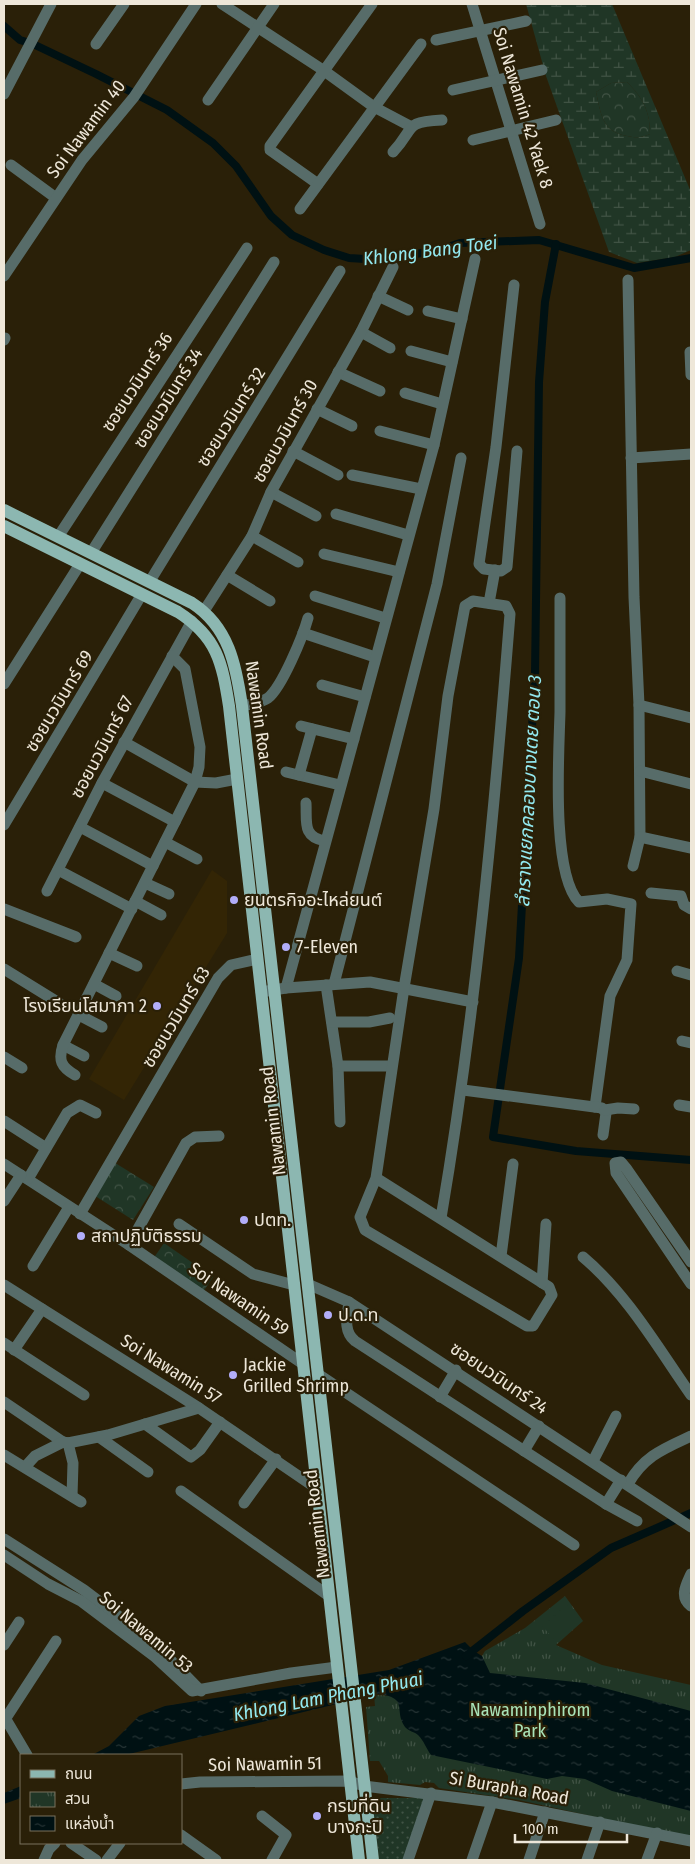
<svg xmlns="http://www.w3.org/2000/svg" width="695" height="1864" font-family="'Fira Sans Condensed','Noto Sans Thai',sans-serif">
  <defs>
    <pattern id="grass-dots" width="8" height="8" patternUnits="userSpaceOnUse" patternTransform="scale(1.25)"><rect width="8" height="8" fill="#203626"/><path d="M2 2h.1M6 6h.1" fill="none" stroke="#415345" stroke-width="1.8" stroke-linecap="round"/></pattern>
    <pattern id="forest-crowns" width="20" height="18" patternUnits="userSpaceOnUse" patternTransform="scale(1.25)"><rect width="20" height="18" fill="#203626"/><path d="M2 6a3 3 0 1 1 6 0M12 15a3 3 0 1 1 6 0" fill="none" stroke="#415345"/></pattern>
    <pattern id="wetland-marsh" width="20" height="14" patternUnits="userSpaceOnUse" patternTransform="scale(1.25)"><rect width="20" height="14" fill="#203626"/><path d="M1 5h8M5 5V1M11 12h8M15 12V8" fill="none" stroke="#415345"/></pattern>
    <pattern id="park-tufts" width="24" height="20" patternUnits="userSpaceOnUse" patternTransform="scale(1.25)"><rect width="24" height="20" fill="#203626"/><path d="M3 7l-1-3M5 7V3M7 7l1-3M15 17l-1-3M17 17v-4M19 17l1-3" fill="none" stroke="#415345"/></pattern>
    <pattern id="water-ripples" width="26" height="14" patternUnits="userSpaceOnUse" patternTransform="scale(1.25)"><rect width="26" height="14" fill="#001113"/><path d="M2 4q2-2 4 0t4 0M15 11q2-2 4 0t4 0" fill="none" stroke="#263435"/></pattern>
  </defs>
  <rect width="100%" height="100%" fill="#2a2008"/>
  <polygon fill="#332505" points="212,870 227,881 227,933 124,1100 89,1079"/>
  <polygon fill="url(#grass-dots)" points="372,1798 427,1798 405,1860 379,1860"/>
  <g fill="url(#forest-crowns)">
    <path d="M 627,82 C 643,98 650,111 650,134 C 641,138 637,138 627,136 C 602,132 601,114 596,92 L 611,83 Z"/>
    <polygon points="112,1161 154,1187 133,1220 92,1194"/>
    <polygon points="164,1243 213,1277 203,1292 153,1259"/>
  </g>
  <path fill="url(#wetland-marsh)" fill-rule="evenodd" d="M 526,4 L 612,4 L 691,192 L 691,250 L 675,257 L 637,263 L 609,252 L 546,76 ZM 627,82 C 643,98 650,111 650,134 C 641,138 637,138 627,136 C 602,132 601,114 596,92 L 611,83 Z"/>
  <polygon fill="url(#park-tufts)" points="565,1596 583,1621 556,1645 602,1665 691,1685 691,1838 519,1800 439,1788 434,1783 425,1782 420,1785 388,1782 388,1776 379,1761 370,1761 366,1707 375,1706 374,1695 393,1696 482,1656 485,1651 525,1628"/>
  <polygon fill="#203626" points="567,1605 578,1618 554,1639 542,1626"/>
  <g fill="url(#water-ripples)">
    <path d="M 465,1642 L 474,1651 L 482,1656 L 490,1673 L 585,1683 L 691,1711 L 691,1811 L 612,1791 L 585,1779 L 562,1776 L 547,1779 L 431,1755 C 426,1748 424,1741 418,1735 C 415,1732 408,1731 405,1727 C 393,1710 410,1698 378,1694 L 125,1755 L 92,1755 L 109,1746 L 139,1716 L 165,1706 L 389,1670 Z"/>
    <polygon points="21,1786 21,1798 4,1804 4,1793"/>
  </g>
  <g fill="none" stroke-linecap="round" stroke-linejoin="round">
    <g stroke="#001113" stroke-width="8">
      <polyline points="4,26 20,40 33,44 96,74 167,110 213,143 236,166 271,216 292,235 324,250 349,258 381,260 439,250 460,243 539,240 634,268 691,258"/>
      <polyline points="556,244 545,302 539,382 535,674 519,958 493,1137 576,1151 691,1160"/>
      <polyline points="466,1656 523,1611 611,1548 691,1513"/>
    </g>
    <g stroke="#576c69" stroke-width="11">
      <polyline points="222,4 323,70 374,107 410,126"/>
      <polyline points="472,4 540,224"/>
      <polyline points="436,40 526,21"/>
      <polyline points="96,44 124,4"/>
      <polyline points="453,90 542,70"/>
      <polyline points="4,94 51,4"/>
      <polyline points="208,100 274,4"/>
      <polyline points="473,140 556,120"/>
      <path d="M 393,152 C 416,127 403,122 442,120"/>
      <polyline points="11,165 56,198"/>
      <polyline points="318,184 270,150 270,146 372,4"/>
      <polyline points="300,209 421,44"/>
      <polyline points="4,276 82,160 134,97 196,4"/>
      <polyline points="628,280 634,597 639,705 640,837 633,866"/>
      <polyline points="514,285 496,447 479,564 484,569 501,571 507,567 517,451"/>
      <polyline points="378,296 408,310"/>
      <polyline points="428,311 462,319"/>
      <polyline points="361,332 390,348"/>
      <polyline points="4,340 5,338"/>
      <polyline points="411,351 452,362"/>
      <polyline points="690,352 691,375"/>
      <polyline points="338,372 380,391"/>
      <polyline points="405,393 442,404"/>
      <polyline points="317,409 352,426"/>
      <polyline points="380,431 434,445"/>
      <polyline points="293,451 338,475"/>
      <polyline points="631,458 691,454"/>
      <polyline points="352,475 421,489"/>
      <polyline points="271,492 316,516"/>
      <polyline points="336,514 408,535"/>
      <polyline points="252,536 298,562"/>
      <polyline points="58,537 247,248"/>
      <polyline points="91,553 274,262"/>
      <polyline points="324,554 399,572"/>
      <polyline points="227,575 270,601"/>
      <polyline points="150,581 340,271"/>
      <polyline points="315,596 385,618"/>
      <path d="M 560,598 C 560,636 560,674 560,712 C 559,752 551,874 579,902 L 607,899 L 631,904 L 627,960 L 610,996 L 595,1107"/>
      <polyline points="489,603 495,570"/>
      <polyline points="204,611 252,536 271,492 361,332 393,267"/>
      <polyline points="303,633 375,657"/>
      <polyline points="4,684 80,564"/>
      <polyline points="322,685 365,697"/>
      <polyline points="639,705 691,718"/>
      <path d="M 242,706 C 250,704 261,703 268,698 C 282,687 303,636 308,618"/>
      <polyline points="301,726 354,739"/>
      <polyline points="124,742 195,782 216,783 237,779"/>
      <polyline points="640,771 691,784"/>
      <polyline points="286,772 340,785"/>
      <polyline points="299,775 312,729"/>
      <polyline points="102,783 175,822"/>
      <path d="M 306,803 C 307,822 302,837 325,841"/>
      <polyline points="4,825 142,594"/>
      <polyline points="80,827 153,866"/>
      <polyline points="640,837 691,848"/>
      <polyline points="165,842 197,859"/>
      <polyline points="58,870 132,909"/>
      <polyline points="145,883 169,894"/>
      <polyline points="47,891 102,783 192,621"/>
      <polyline points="651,893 681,896 684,905 691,909"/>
      <polyline points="135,901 161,915"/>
      <polyline points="4,909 76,937"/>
      <polyline points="109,953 137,966"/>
      <polyline points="4,969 59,1003"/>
      <polyline points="677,971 691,975"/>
      <polyline points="94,984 116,996"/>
      <polyline points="334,984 437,584 461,458"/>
      <polyline points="326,985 338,1066 340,1122"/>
      <polyline points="286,988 434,445 475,259"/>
      <polyline points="261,992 286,988 370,982 473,1002"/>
      <polyline points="79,1015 102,1027"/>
      <polyline points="332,1022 369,1022 390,1018"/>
      <polyline points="682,1041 691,1043"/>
      <polyline points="63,1045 84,1056"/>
      <polyline points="4,1057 22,1068"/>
      <polyline points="338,1066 388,1066"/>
      <path d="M 75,1075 C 61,1067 58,1060 63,1045 L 195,782 L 199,767 L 200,747 L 185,669 L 172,656"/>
      <polyline points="463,1090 602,1108 606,1113 603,1135"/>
      <polyline points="679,1105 691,1107"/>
      <polyline points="605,1110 618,1108 634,1109"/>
      <polyline points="4,1121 46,1148"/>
      <polyline points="4,1164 129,1245 303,1364"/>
      <path d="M 376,1178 L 549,1287 L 552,1295 L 533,1326 L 527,1326 L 365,1230 L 360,1217 L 376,1178 L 404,988 L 434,809 L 448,696 L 465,606 L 473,601 L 506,606 L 510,614 C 494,816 475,1018 441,1218"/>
      <polyline points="28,1179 67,1113 80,1105 96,1113"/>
      <polyline points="4,1201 21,1175"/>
      <polyline points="80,1214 218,978 231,965 257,959"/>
      <polyline points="179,1224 253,1274 294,1285"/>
      <polyline points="129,1245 186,1143 195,1137 219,1136"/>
      <polyline points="501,1256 513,1164"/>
      <path d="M 583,1257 C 627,1294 658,1348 691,1395"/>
      <polyline points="691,1262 626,1168 621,1162 615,1163 616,1173 691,1284"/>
      <polyline points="33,1266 69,1207"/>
      <polyline points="542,1283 546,1224"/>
      <polyline points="4,1285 199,1408 316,1488"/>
      <polyline points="310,1285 349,1302 691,1527"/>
      <path d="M 349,1302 C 347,1317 343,1331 355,1341 L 606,1504 L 637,1521"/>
      <polyline points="4,1343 84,1395"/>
      <polyline points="14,1350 42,1309"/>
      <polyline points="318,1374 574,1545"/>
      <polyline points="440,1397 456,1370"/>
      <polyline points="4,1402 63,1442"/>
      <polyline points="145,1424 191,1457 200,1450 220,1422"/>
      <polyline points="99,1437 148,1472"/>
      <polyline points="68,1443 73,1463 72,1496"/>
      <polyline points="524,1451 539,1426"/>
      <polyline points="4,1455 81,1502"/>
      <polyline points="593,1461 616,1416"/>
      <polyline points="25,1467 35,1456 63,1442 68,1443 108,1435 199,1408"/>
      <path d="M 628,1484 C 644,1456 663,1449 691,1436"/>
      <polyline points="181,1491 329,1596"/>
      <polyline points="244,1503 276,1459"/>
      <polyline points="606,1504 621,1480"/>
      <polyline points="4,1539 84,1590 155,1644 201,1691"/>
      <polyline points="4,1555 48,1584 81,1601 154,1656 192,1691 291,1673 337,1667"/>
      <path d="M 691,1574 C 686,1585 679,1597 691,1606"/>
      <polyline points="4,1645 19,1622"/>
      <polyline points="4,1716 27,1755"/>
      <polyline points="4,1721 56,1641"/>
      <polyline points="181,1784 200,1782 349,1781 364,1786 492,1802 691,1841"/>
      <polyline points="262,1816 286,1835 272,1860"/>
      <polyline points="181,1835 216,1860"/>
      <polyline points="71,1843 96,1860"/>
      <polyline points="44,1860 49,1849 55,1843"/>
      <polyline points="107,1860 120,1843"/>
      <polyline points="408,1860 431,1793"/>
      <polyline points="472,1860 492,1802"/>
      <polyline points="529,1860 545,1812"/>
      <polyline points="587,1860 600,1822"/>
      <polyline points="647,1860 657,1833"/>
    </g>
    <g stroke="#8cb7b1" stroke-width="12">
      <path d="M 4,510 L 192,603 C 229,627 236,665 242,706 C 287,1091 329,1476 373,1860"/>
      <path d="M 4,526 L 178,612 C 217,637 222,662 229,706 L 359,1860"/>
    </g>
  </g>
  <g fill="#b2adf9" stroke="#2a2008" stroke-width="2">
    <circle cx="234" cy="900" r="5"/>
    <circle cx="286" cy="947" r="5"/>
    <circle cx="157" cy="1006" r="5"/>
    <circle cx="244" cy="1220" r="5"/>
    <circle cx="81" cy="1236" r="5"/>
    <circle cx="328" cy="1315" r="5"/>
    <circle cx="233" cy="1375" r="5"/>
    <circle cx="317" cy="1816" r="5"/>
  </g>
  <g text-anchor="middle" stroke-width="4.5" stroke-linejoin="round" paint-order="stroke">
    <g font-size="18" fill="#eee7d9" stroke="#2a2008">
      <text transform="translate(523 108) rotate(73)" y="6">Soi Nawamin 42 Yaek 8</text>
      <text transform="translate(86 129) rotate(-53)" y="6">Soi Nawamin 40</text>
      <text transform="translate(137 382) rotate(-57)" y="6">ซอยนวมินทร์ 36</text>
      <text transform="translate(168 398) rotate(-58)" y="6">ซอยนวมินทร์ 34</text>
      <text transform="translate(231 417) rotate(-58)" y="6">ซอยนวมินทร์ 32</text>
      <text transform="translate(285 431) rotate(-61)" y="6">ซอยนวมินทร์ 30</text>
      <text transform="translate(59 701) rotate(-59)" y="6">ซอยนวมินทร์ 69</text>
      <text transform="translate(259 715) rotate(82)" y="6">Nawamin Road</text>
      <text transform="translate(102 747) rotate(-62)" y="6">ซอยนวมินทร์ 67</text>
      <text transform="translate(176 1017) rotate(-59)" y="6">ซอยนวมินทร์ 63</text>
      <text transform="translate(273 1121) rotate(-97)" y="6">Nawamin Road</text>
      <text transform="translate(239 1299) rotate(34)" y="6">Soi Nawamin 59</text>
      <text transform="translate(171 1369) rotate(32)" y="6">Soi Nawamin 57</text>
      <text transform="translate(499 1378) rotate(34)" y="6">ซอยนวมินทร์ 24</text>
      <text transform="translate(317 1524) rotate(-97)" y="6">Nawamin Road</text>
      <text transform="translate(146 1632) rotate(40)" y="6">Soi Nawamin 53</text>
      <text transform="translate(265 1764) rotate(-1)" y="6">Soi Nawamin 51</text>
      <text transform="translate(509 1788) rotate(10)" y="6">Si Burapha Road</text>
    </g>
    <g font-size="18" fill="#eee7d9" stroke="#2a2008" text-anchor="start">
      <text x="244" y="906">ยนตรกิจอะไหล่ยนต์</text>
      <text x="296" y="953">7-Eleven</text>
      <text x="147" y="1012" text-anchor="end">โรงเรียนโสมาภา 2</text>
      <text x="254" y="1226">ปตท.</text>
      <text x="91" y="1242">สถาปฏิบัติธรรม</text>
      <text x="338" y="1321">ป.ด.ท</text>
      <text x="243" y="1371">Jackie<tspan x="243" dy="21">Grilled Shrimp</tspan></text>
      <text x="327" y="1812">กรมที่ดิน<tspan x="327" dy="21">บางกะปิ</tspan></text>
    </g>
    <g font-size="18" fill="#a9e3b8" stroke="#2a2008">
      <text x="530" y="1716">Nawaminphirom<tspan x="530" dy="21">Park</tspan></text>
    </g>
    <g font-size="19" font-style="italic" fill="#93e9f0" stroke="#2a2008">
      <text transform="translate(430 250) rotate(-7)" y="7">Khlong Bang Toei</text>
      <text transform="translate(528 791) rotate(-87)" y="7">ลำรางแยกคลองบางเตย ตอน 3</text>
      <text transform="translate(328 1696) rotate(-11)" y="7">Khlong Lam Phang Phuai</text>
    </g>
  </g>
  <rect width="695" height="1864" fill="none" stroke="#eee7d9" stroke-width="10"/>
  <rect x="20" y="1754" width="162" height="90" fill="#2a2008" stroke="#78705c"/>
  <rect x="30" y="1770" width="25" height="8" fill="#8cb7b1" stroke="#78705c"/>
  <text x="65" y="1779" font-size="15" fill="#eee7d9">ถนน</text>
  <rect x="30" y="1792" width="25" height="15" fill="url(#park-tufts)" stroke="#78705c"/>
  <text x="65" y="1804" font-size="15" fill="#eee7d9">สวน</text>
  <rect x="30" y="1816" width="25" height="15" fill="url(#water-ripples)" stroke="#78705c"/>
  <text x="65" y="1829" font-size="15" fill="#eee7d9">แหล่งน้ำ</text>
  <path d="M515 1834v8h112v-8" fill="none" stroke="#eee7d9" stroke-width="2.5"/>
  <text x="522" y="1834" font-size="15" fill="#eee7d9" stroke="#2a2008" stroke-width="4" paint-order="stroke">100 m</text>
</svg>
